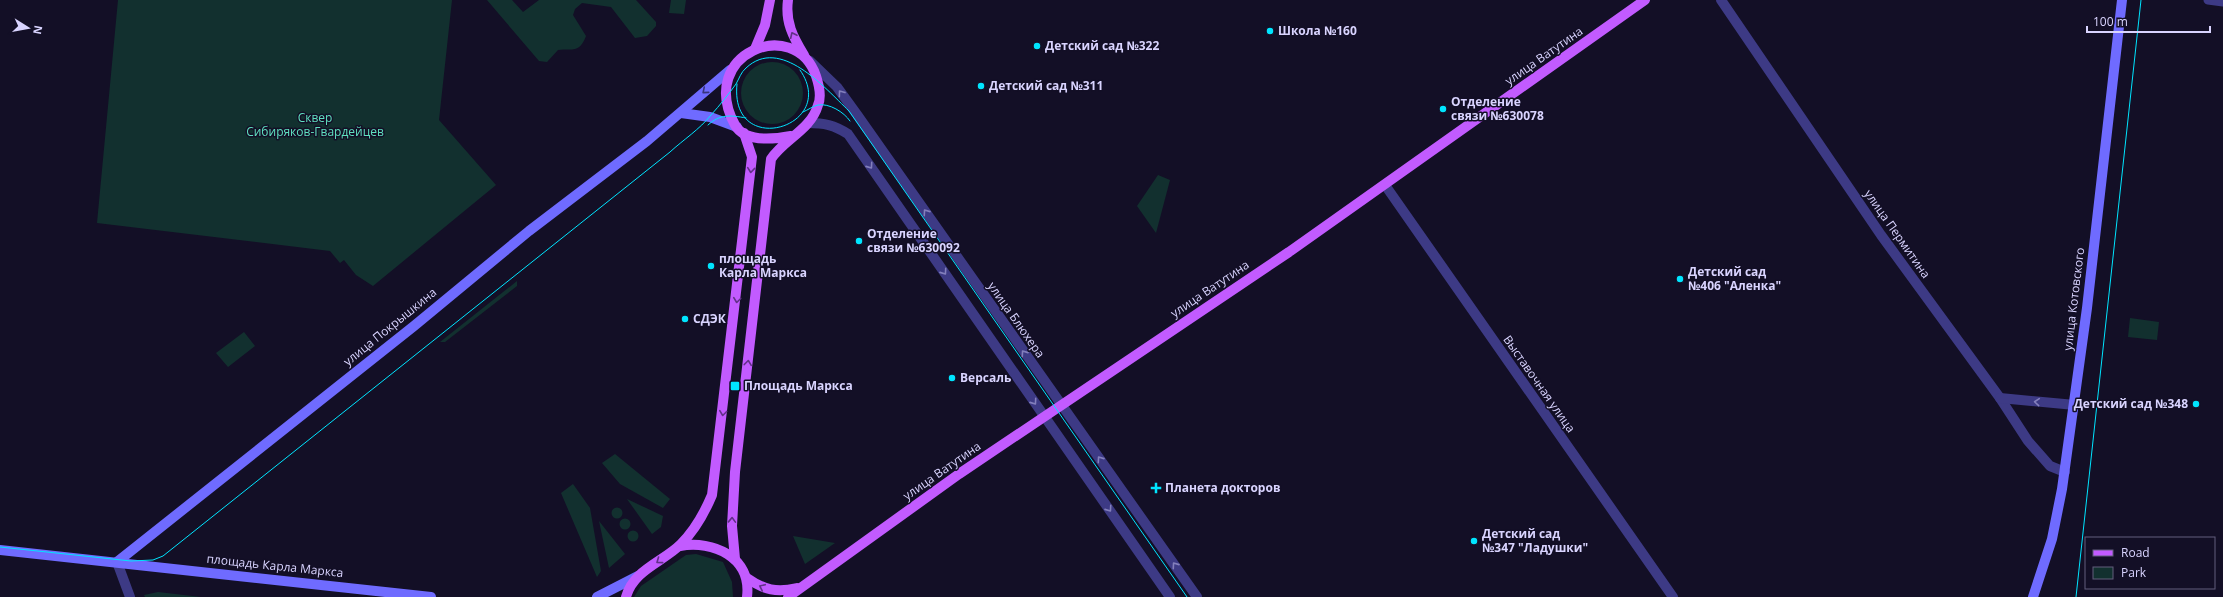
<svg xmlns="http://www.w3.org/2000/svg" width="2223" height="597" font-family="'Open Sans',sans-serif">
  <rect width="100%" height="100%" fill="#130f26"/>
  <g fill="#12302f">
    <polygon points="118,0 452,0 439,120 496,185 373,286 356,275 344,260 340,263 330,251 97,223"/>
    <path d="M 487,0 L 512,0 L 523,12 L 539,0 L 636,0 L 656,22 L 656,26 L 647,36 L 635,38 L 611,7 L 582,3 L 575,9 L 573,15 L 586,36 C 579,54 573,48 558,50 L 547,62 L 539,61 Z"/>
    <polygon points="671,0 686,0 684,14 669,13"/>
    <circle cx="772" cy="93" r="31"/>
    <polygon points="1158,175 1170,180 1156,233 1137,206"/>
    <polygon points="517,281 517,286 445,342 440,342"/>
    <polygon points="2130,318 2159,322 2157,340 2128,337"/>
    <polygon points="244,332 255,346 228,367 216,353"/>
    <polygon points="615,454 670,499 663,508 620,484 602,463"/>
    <polygon points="573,484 590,508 601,571 597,577 561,493"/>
    <polygon points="627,499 663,516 661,527 652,534"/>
    <circle cx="617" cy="513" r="5.5"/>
    <circle cx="625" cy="524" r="5.5"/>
    <polygon points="599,521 625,554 609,568"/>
    <circle cx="633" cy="536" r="5.5"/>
    <polygon points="793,536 835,543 805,564"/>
    <polygon points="696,554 723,562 732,582 733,597 634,597 641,586 686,555"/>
    <polygon points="158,592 201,597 145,597 144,595"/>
  </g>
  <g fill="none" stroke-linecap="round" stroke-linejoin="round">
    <polyline stroke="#3d3a85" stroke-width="9" points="2208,0 2223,2"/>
    <g stroke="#3d3a85" stroke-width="10">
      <polyline points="1721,0 1881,235 2000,398 2028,441 2050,466 2065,472"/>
      <polyline points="810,61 837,87 858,116 1197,597"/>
      <path d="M 808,123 C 824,123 834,125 848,134 L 1170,597"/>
      <polyline points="1385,185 1673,597"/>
      <polyline points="2000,398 2075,405"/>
      <polyline points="117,562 130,597"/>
    </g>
    <g stroke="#6f6bff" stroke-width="10">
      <polyline points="681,113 710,117 737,127"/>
      <polyline points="0,550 431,597"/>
      <polyline points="117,562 414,326 529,231 647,141 730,70"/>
      <polyline points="597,597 638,576"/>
      <polyline points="2033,597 2052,539 2062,489 2087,308 2122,0"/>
    </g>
    <g stroke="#c25bff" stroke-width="10">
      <path d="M 788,0 C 785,22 793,37 804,55"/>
      <polyline points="755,49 765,25 770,0"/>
      <path d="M 680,546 C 713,540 752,557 747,597"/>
      <path d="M 735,559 L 732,526 L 735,472 L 771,159 C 784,139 811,130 818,105 C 822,96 819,85 816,76 C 795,15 696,53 735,125 C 745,143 775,139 791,136"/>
      <path d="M 747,578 C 764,590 777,593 797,588"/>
      <path d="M 626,597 C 633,570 663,562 681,544 C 695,530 704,514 712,495 L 752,157 L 744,133"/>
      <polyline points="788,597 959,474 1289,252 1645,0"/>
    </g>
    <g stroke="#00e5ff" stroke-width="1">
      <path d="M 737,84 C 729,160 840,127 800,70"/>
      <path d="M 803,112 C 808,110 813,106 818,105 C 829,103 844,112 850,121"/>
      <path d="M 708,125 C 720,114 730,115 746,118"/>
      <path d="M 0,547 L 131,561 L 153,560 L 163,556 L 670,152 C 683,140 700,129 711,115 C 720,105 728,95 736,84 C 739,79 741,72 746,68 C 780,36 824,87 849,111 L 1187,597"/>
      <polyline points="2076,597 2141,0"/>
    </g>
  </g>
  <defs><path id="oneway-chevron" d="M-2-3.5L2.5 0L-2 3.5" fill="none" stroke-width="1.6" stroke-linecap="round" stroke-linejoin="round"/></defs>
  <g stroke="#623188">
    <use href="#oneway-chevron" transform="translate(793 35) rotate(-115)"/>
    <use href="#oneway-chevron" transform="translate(751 170) rotate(96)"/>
    <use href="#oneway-chevron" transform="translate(737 300) rotate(97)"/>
    <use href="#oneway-chevron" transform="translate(748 363) rotate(-83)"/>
    <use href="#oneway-chevron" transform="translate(723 413) rotate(97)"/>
    <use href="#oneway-chevron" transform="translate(732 520) rotate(-88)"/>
    <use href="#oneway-chevron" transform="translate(659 561) rotate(144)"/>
    <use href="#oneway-chevron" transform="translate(762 587) rotate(-155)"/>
  </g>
  <use stroke="#38347d" href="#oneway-chevron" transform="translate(705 91) rotate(140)"/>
  <g stroke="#837fbc">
    <use href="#oneway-chevron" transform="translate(841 93) rotate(-126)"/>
    <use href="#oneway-chevron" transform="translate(870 166) rotate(55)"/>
    <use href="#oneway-chevron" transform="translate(926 212) rotate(-125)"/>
    <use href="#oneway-chevron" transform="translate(944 272) rotate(55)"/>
    <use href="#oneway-chevron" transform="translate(1024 353) rotate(-125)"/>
    <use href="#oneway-chevron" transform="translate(1034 402) rotate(55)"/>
    <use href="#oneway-chevron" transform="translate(2037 402) rotate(-175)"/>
    <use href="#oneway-chevron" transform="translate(1100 459) rotate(-125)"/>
    <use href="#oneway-chevron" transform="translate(1109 509) rotate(55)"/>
    <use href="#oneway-chevron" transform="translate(1175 565) rotate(-125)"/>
  </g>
  <g fill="#00e5ff" stroke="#130f26" stroke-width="1.5">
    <circle cx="1270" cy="31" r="4"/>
    <circle cx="1037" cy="46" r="4"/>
    <circle cx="981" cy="86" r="4"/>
    <circle cx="1443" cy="109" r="4"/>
    <circle cx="859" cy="241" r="4"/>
    <circle cx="711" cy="266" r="4"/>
    <circle cx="1680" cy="279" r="4"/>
    <circle cx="685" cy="319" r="4"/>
    <circle cx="952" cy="378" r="4"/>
    <rect x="730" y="381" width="10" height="10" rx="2"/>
    <circle cx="2196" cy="404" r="4"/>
    <path d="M1154 482h4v4h4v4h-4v4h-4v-4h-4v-4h4z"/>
    <circle cx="1474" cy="541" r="4"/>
  </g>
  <g text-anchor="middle" stroke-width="3" stroke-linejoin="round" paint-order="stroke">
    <g font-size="12" font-weight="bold" fill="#d9d4ff" stroke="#130f26" text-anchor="start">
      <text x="1278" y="35">Школа №160</text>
      <text x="1045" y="50">Детский сад №322</text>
      <text x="989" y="90">Детский сад №311</text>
      <text x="1451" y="106">Отделение<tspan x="1451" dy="14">связи №630078</tspan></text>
      <text x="867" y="238">Отделение<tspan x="867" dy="14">связи №630092</tspan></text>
      <text x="719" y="263">площадь<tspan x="719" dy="14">Карла Маркса</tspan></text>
      <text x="1688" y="276">Детский сад<tspan x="1688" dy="14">№406 "Аленка"</tspan></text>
      <text x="693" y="323">СДЭК</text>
      <text x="960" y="382">Версаль</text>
      <text x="744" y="390">Площадь Маркса</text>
      <text x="2188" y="408" text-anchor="end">Детский сад №348</text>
      <text x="1165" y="492">Планета докторов</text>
      <text x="1482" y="538">Детский сад<tspan x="1482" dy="14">№347 "Ладушки"</tspan></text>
    </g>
    <g font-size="12" fill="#d9d4ff" stroke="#130f26">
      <text transform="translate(1544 56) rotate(-35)" y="4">улица Ватутина</text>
      <text transform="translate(1897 234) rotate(55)" y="4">улица Пермитина</text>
      <text transform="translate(1210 289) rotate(-34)" y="4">улица Ватутина</text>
      <text transform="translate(2074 299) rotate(-83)" y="4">улица Котовского</text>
      <text transform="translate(1016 320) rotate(55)" y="4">улица Блюхера</text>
      <text transform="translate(390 327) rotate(-39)" y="4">улица Покрышкина</text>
      <text transform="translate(1539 384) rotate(55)" y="4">Выставочная улица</text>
      <text transform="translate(942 471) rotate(-35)" y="4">улица Ватутина</text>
      <text transform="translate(275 566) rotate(6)" y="4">площадь Карла Маркса</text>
    </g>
    <g font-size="12" fill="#5fe0c0" stroke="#130f26">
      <text x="315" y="122">Сквер<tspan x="315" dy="14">Сибиряков-Гвардейцев</tspan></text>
    </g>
  </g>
  <rect x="2085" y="537" width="130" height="52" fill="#130f26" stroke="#625e7d"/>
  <rect x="2093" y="550" width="20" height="6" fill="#c25bff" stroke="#625e7d"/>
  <text x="2121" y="557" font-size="12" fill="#d9d4ff">Road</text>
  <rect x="2093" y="567" width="20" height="12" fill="#12302f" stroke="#625e7d"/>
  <text x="2121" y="577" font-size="12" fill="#d9d4ff">Park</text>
  <g transform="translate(28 28) rotate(101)" stroke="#130f26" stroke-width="3" paint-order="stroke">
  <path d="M0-3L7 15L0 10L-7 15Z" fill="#d9d4ff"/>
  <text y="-6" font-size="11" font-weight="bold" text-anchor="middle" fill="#d9d4ff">N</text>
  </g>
  <path d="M2087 26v6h123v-6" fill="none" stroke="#d9d4ff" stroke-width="2"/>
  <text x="2093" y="26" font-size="12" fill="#d9d4ff" stroke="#130f26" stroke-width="3" paint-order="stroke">100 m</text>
</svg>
